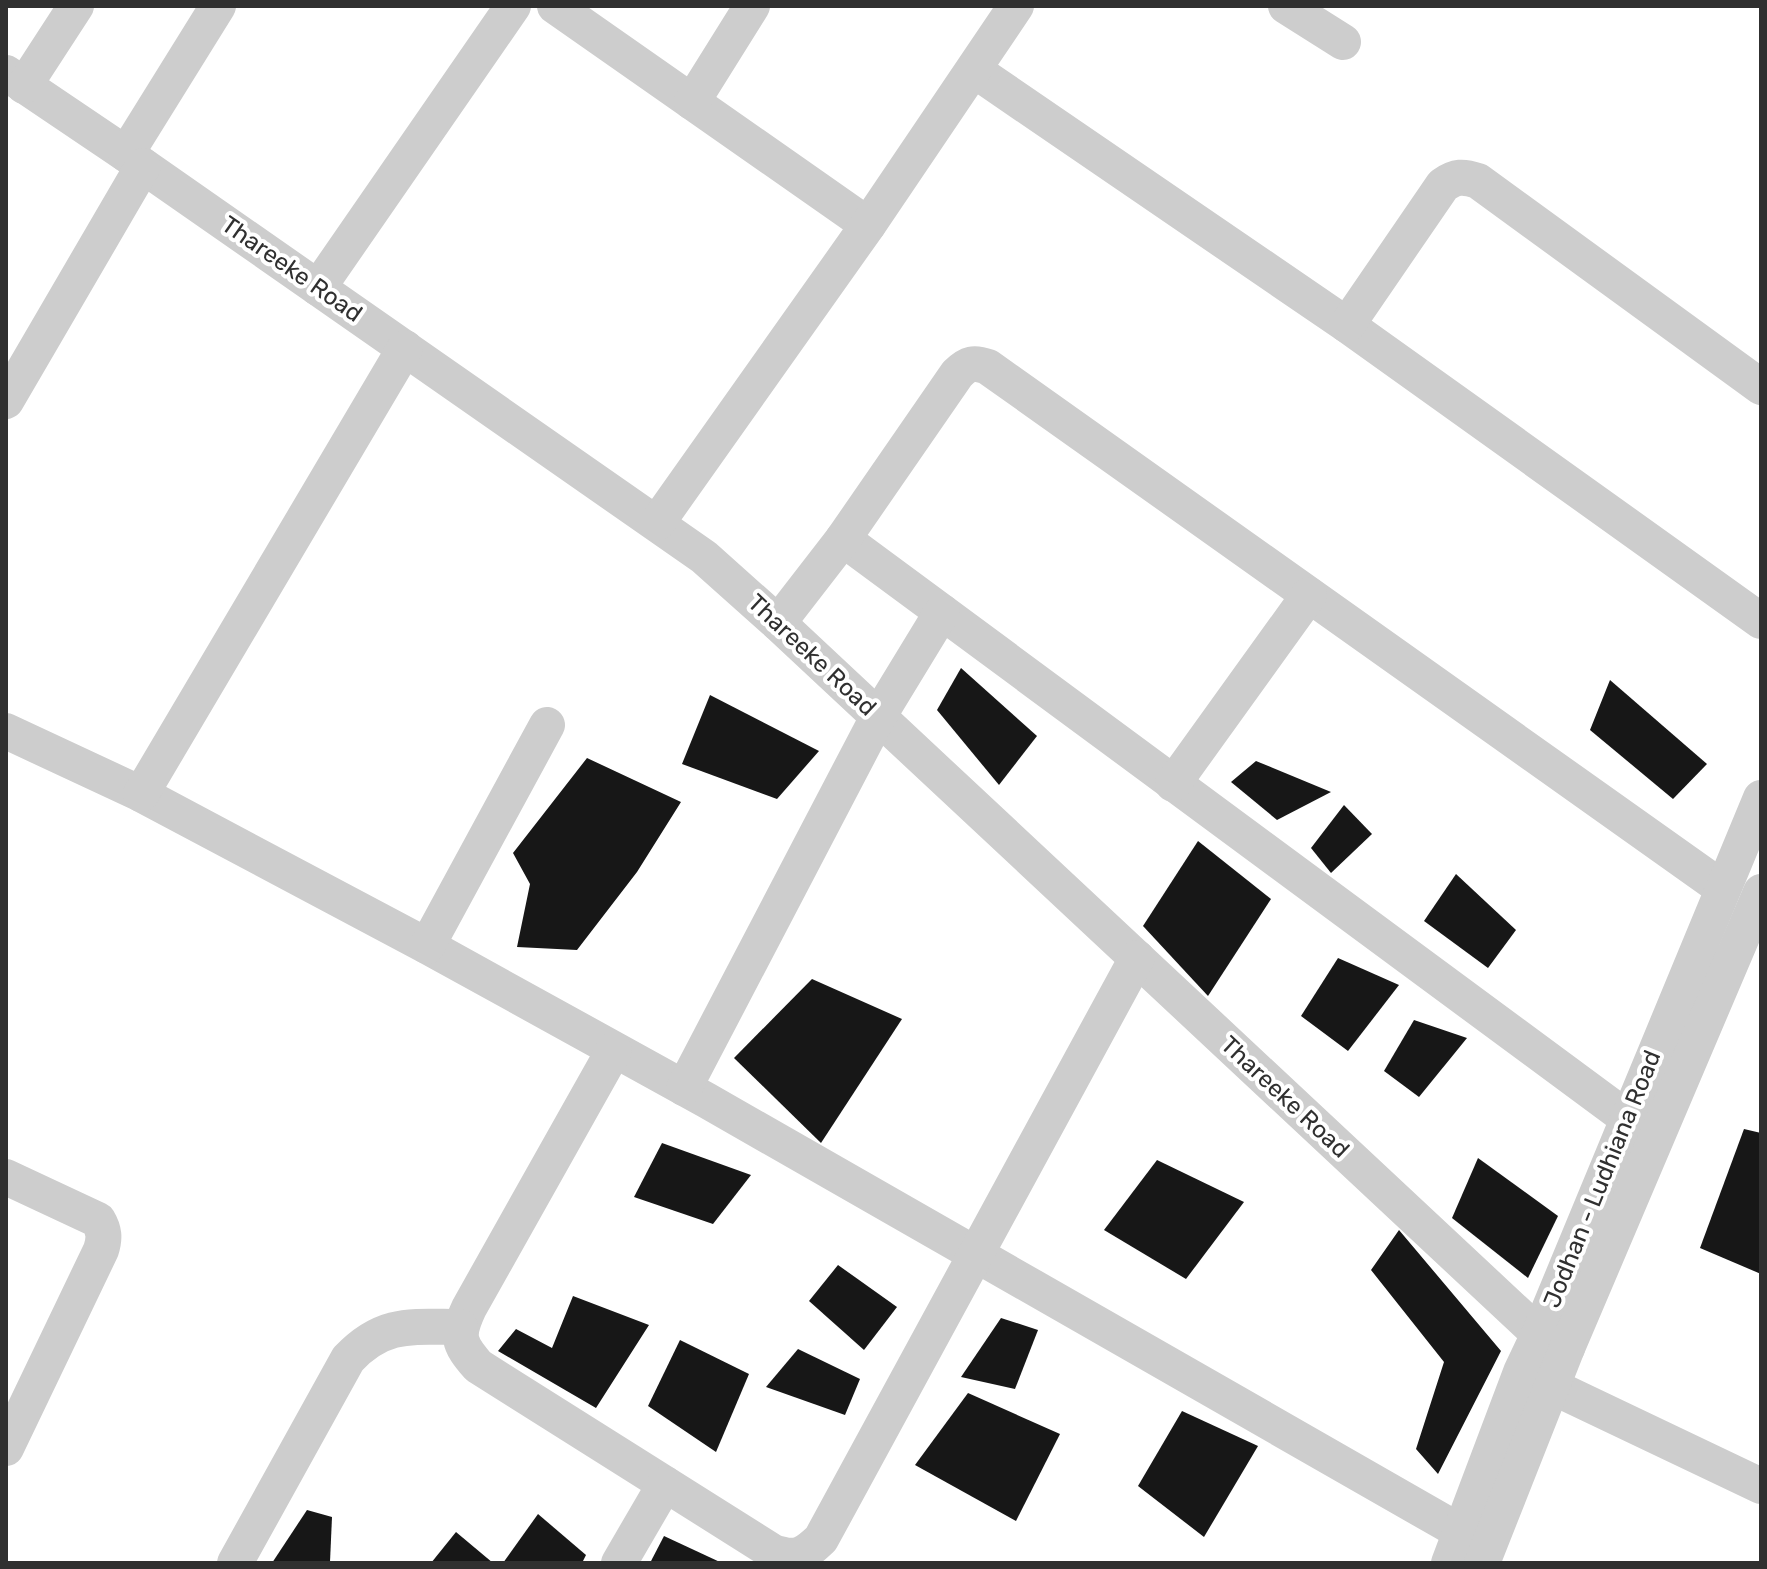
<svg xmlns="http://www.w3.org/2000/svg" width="1767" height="1569" font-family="Rubik,sans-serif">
  <rect width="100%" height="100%" fill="#fff"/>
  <g fill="#171717">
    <polygon points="961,668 1037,736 999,785 937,710"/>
    <polygon points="1610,680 1707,764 1673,799 1590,730"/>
    <polygon points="710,695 819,751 777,799 682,764"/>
    <polygon points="587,758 681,802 637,872 577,950 517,947 530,884 513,853"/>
    <polygon points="1256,761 1331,792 1277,820 1231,782"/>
    <polygon points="1344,805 1372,834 1331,873 1311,848"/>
    <polygon points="1198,841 1271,899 1208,996 1143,926"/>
    <polygon points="1456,874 1516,930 1488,968 1424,921"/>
    <polygon points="1338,958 1399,985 1348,1051 1301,1016"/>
    <polygon points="812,979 902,1019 821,1143 734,1058"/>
    <polygon points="1414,1020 1467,1038 1419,1097 1384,1071"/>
    <polygon points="1744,1129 1761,1133 1761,1274 1700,1248"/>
    <polygon points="662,1143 751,1175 713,1224 634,1197"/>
    <polygon points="1478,1158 1558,1216 1528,1278 1452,1218"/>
    <polygon points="1157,1160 1244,1202 1186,1279 1104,1230"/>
    <polygon points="1399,1230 1501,1351 1438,1474 1416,1449 1444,1362 1371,1270"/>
    <polygon points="838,1265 897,1307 864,1350 809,1301"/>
    <polygon points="573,1296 649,1325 596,1408 498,1351 516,1329 552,1348"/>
    <polygon points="1001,1318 1038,1330 1015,1389 961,1377"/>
    <polygon points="680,1340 749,1374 716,1452 648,1406"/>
    <polygon points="798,1349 860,1379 845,1415 766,1387"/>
    <polygon points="968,1393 1060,1434 1016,1521 915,1465"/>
    <polygon points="1182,1411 1258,1446 1204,1537 1138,1486"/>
    <polygon points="307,1510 332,1517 330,1562 272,1563"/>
    <polygon points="538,1514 586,1555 582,1563 503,1563"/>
    <polygon points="456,1532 493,1563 431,1563"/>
    <polygon points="664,1536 722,1563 650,1563"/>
  </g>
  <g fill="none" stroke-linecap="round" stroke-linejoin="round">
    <g stroke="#cdcdcd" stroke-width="36">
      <polyline points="555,6 868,225"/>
      <polyline points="1286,6 1343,42"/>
      <polyline points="974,70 1347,325 1761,621"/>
      <polyline points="6,73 126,154 704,557 778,623 1539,1334 1567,1348"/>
      <polyline points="24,86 76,6"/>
      <polyline points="692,102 752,6"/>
      <polyline points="126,154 218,6"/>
      <polyline points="318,288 513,6"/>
      <path d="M 1347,325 L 1443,185 C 1456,176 1463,176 1478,181 L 1761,387"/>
      <polyline points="6,401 143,166"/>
      <polyline points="657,523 868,225 1016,6"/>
      <polyline points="843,539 1627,1118"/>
      <path d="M 778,623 L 843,539 L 957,374 C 968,363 974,362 988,367 L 1722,888"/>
      <polyline points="6,731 141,794 427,946 706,1100 1461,1532"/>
      <polyline points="1173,784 1309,595"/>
      <polyline points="141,794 405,348"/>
      <polyline points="427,946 547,725"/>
      <path d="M 614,1050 L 469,1308 C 456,1336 458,1343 478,1366 L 773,1552 C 797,1560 804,1555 821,1539 L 1137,958"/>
      <polyline points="684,1088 878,717 942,612"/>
      <path d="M 6,1177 L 98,1220 C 104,1230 105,1238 101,1250 L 6,1448"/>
      <polyline points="1551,1386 1761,1486"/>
      <path d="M 235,1563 L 348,1359 C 384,1321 413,1327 460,1327"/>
      <polyline points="619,1563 665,1484"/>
      <polyline points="1449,1563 1521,1372 1539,1334 1761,798"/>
      <polyline points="1482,1563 1567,1348 1761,892"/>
    </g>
  </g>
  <g text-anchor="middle" stroke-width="8" stroke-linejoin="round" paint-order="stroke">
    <g font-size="24" fill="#303030" stroke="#fff">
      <text transform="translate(292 269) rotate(35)" y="8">Thareeke Road</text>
      <text transform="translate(812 655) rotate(43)" y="8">Thareeke Road</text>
      <text transform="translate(1285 1097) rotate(43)" y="8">Thareeke Road</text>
      <text transform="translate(1602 1179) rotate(-68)" y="8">Jodhan - Ludhiana Road</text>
    </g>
  </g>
  <rect width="1767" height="1569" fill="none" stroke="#303030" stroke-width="16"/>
</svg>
